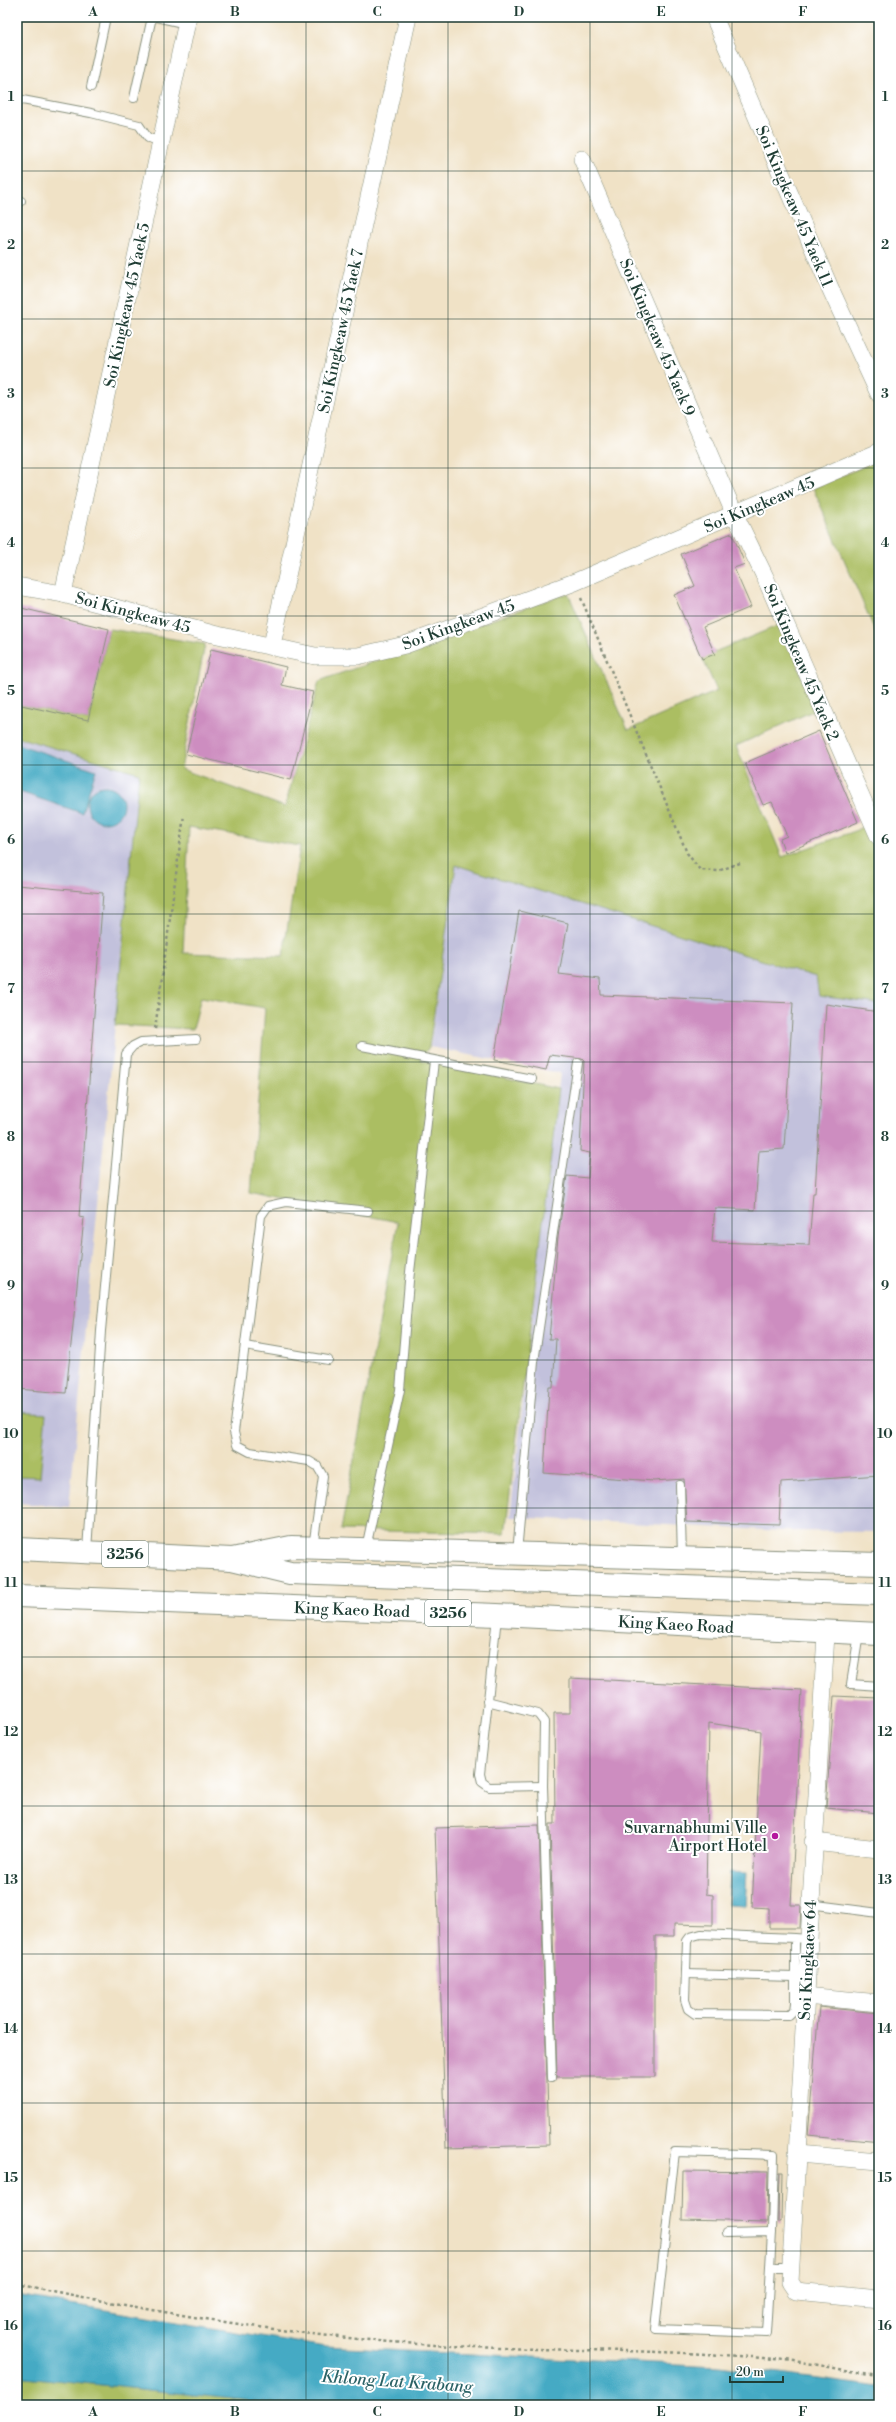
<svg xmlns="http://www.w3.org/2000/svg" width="896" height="2422" font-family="'Libre Bodoni',serif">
  <rect width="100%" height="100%" fill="#fff"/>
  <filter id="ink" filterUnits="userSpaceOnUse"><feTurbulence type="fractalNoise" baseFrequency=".025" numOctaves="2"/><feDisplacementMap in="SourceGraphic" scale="8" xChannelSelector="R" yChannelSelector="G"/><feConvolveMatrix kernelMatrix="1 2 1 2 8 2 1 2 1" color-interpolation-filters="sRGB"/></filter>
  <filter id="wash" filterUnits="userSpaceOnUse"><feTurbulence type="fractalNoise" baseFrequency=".012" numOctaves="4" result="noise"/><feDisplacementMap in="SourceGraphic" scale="16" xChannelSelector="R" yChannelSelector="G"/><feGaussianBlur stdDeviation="0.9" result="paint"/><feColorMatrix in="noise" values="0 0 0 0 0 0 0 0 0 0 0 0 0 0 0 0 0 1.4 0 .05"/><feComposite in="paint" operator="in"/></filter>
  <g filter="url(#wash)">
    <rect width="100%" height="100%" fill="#f0e2c6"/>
    <g fill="#c2c1dc">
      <polygon points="17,737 139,772 69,1507 17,1503"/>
      <polygon points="456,865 816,977 819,996 879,1004 879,1532 785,1531 510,1517 560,1073 430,1047"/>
    </g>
    <g fill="#abbe62" stroke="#657e4b" fill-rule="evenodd">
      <polygon points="879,460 879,640 813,488"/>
      <path d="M 568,593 L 628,730 L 717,691 L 702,657 L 782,624 L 815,710 L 736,746 L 782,857 L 858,830 L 879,811 L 879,1004 L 819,996 L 816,977 L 456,865 L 429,1047 L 420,1060 L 559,1089 L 505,1534 L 341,1530 L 398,1222 L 251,1193 L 265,1008 L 201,997 L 193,1029 L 115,1025 L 139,773 L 17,737 L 17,704 L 88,720 L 109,629 L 205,644 L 181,769 L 285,807 L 319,681 ZM 189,827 L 300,846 L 283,956 L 183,953 Z"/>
      <polygon points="17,1412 46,1414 40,1477 17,1476"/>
      <polygon points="17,2376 291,2405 17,2405"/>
    </g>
    <g fill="#44aac4" stroke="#32747c">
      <polygon points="17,744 96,770 82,813 17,791"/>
      <circle cx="105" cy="804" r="18"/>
      <polygon points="730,1872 747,1873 745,1906 728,1905"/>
      <polygon points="17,2295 325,2347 718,2366 879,2387 879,2405 291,2405 17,2376"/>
    </g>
    <g id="blocks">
      <g fill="#cd8dc0">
        <polygon points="732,533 745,564 734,568 751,607 703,627 715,654 702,659 674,595 695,586 681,554"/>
        <polygon points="17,607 109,629 88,720 17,704"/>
        <polygon points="211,649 286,667 282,685 313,692 291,780 186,754"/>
        <polygon points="819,731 858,822 785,853 780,839 787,836 772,802 763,805 745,763"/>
        <polygon points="17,885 103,893 79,1217 84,1218 66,1393 17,1389"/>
        <polygon points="519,911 568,923 559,974 600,979 601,995 793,1003 784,1149 759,1151 755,1210 715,1208 712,1242 809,1245 813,1193 815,1193 826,1004 879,1012 879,1475 781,1482 779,1525 687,1522 684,1479 654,1481 544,1473 549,1387 553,1387 556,1339 549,1339 558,1237 567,1176 588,1178 590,1153 580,1151 584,1061 582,1059 550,1055 546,1070 494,1060"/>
        <polygon points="570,1678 802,1690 791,1905 801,1905 800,1928 769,1928 769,1908 752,1907 761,1731 709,1723 706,1894 713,1895 713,1925 674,1924 674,1936 655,1936 655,2077 557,2077 550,1824 555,1824 554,1713 570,1713"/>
        <polygon points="834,1696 879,1698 879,1813 826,1808"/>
        <polygon points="539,1825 549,2145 446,2148 435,1828"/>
        <polygon points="819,2007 879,2013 879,2142 808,2135"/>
        <polygon points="683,2171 768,2172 767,2222 682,2220"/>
        <polygon points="779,2173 782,2173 781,2222 778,2222"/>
      </g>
    </g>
  </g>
  <g filter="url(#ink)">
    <use href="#blocks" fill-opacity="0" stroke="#88907d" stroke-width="1"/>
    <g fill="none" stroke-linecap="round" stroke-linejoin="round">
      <g stroke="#88907d" stroke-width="10">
        <g id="lane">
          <polyline points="156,17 187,24"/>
          <polyline points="91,87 106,17"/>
          <polyline points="134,98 152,17"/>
          <polyline points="17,99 91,113 139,125 148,138 161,141"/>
          <polyline points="17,200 21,201"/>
          <polyline points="362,1046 532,1079"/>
          <polyline points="245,1346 328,1360"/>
          <polyline points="680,1485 682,1557"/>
          <polyline points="313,1547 323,1476 317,1466 309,1461 250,1452 237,1445 234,1432 261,1216 268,1206 286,1202 368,1211"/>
          <polyline points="366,1548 400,1390 409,1281 434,1061"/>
          <polyline points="87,1551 101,1331 126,1054 133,1046 141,1042 196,1039"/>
          <polyline points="517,1553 534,1362 578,1063"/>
          <polyline points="497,1617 480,1774 482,1782 489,1787 543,1786"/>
          <polyline points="859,1634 851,1684 879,1686"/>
          <polyline points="487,1701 538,1714 544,1722 543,1786 552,2078"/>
          <polyline points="809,1904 879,1913"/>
          <polyline points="795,1938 795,2003 794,2010 789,2015 695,2014 688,2009 685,2000 687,1941 690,1937 701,1934 795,1938 808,1939"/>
          <polyline points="686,1974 795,1977"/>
          <polyline points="772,2232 774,2155 675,2152 655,2329 766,2333 770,2267 791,2267"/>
          <polyline points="726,2233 772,2232 770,2267"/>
        </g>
      </g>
      <g stroke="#88907d" stroke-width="18">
        <g id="street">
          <polyline points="714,17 831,290 879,394"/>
          <polyline points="582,159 735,515 765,577 879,837"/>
          <polyline points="17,586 63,594 213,634 315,656 358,656 405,645 575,582 879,452"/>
          <polyline points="63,594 188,17"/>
          <polyline points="272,645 408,17"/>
          <polyline points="826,1633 790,2282 796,2291 879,2299"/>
          <polyline points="813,1842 879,1849"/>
          <polyline points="805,1996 879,2003"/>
          <polyline points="798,2154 879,2161"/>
        </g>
      </g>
      <g stroke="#88907d" stroke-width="24">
        <polyline id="secondary" points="232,1559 291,1547 879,1564"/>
      </g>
      <g stroke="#88907d" stroke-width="24">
        <g id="primary">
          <polyline points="17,1549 232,1559 290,1573 879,1594"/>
          <polyline points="17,1596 497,1615 879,1634"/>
        </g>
      </g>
      <g stroke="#88907d" stroke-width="2.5" stroke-dasharray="3 3" stroke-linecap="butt">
        <polyline points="581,598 687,853 700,870 718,871 740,863"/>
        <polyline points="155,1029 184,815"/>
        <path d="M 17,2284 C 155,2312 295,2337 435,2345 C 551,2352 668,2348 784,2360 C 816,2363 847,2372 879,2375"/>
      </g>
      <use href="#lane" stroke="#fff" stroke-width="8"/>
      <use href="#street" stroke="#fff" stroke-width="17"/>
      <use href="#secondary" stroke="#fff" stroke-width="22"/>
      <use href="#primary" stroke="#fff" stroke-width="22"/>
    </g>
  </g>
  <path fill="none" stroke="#1f3d34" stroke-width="1" stroke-opacity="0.55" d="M 164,17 L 164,2405M 306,17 L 306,2405M 448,17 L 448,2405M 590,17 L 590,2405M 732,17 L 732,2405M 17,171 L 879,171M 17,319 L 879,319M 17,468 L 879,468M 17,616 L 879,616M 17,765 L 879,765M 17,914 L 879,914M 17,1062 L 879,1062M 17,1211 L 879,1211M 17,1360 L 879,1360M 17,1508 L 879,1508M 17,1657 L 879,1657M 17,1806 L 879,1806M 17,1954 L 879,1954M 17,2103 L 879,2103M 17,2251 L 879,2251"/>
  <circle fill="#b5179e" stroke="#fff" stroke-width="1.5" cx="775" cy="1836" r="4"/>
  <g text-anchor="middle" stroke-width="4" stroke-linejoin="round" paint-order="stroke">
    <g fill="#fff" stroke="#627771" stroke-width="1">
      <rect x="102" y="1541" width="46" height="26" rx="3"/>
      <rect x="425" y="1600" width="46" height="26" rx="3"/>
    </g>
    <g font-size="15" font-weight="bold" fill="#1f3d34">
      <text x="125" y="1559">3256</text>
      <text x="448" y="1618">3256</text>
    </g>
    <g font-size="16" fill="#1f3d34" stroke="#fff">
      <text transform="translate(795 206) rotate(67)" y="6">Soi Kingkeaw 45 Yaek 11</text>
      <text transform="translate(126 305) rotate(-78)" y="6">Soi Kingkeaw 45 Yaek 5</text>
      <text transform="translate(340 331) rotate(-78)" y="6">Soi Kingkeaw 45 Yaek 7</text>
      <text transform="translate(658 337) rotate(67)" y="6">Soi Kingkeaw 45 Yaek 9</text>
      <text transform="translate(759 504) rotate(-23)" y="6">Soi Kingkeaw 45</text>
      <text transform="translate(133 612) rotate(15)" y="6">Soi Kingkeaw 45</text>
      <text transform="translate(458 624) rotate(-20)" y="6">Soi Kingkeaw 45</text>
      <text transform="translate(802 662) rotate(67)" y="6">Soi Kingkeaw 45 Yaek 2</text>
      <text transform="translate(352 1609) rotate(2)" y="6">King Kaeo Road</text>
      <text transform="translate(676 1624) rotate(3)" y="6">King Kaeo Road</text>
      <text transform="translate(807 1960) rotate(-87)" y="6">Soi Kingkaew 64</text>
    </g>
    <g font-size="16" fill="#1f3d34" stroke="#fff" text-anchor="end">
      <text x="767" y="1833">Suvarnabhumi Ville<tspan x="767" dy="18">Airport Hotel</tspan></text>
    </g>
    <g font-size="17" font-style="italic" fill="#2c6366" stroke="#fff">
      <text transform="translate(397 2381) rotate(4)" y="6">Khlong Lat Krabang</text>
    </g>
  </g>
  <rect width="896" height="2422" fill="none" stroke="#fff" stroke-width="44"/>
  <path d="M730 2376v6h53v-6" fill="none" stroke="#1f3d34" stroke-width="2"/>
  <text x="736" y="2376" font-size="12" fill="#1f3d34" stroke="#ffffff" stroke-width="3" paint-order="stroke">20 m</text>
  <rect x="22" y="22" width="852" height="2378" fill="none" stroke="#1f3d34" stroke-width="1.5"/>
  <g font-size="13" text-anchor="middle" font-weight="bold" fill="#1f3d34">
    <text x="93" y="16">A</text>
    <text x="235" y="16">B</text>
    <text x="377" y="16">C</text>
    <text x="519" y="16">D</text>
    <text x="661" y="16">E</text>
    <text x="803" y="16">F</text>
    <text x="11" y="101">1</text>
    <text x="885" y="101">1</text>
    <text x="11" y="249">2</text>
    <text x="885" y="249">2</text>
    <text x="11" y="398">3</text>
    <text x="885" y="398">3</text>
    <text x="11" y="547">4</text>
    <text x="885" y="547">4</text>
    <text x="11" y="695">5</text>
    <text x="885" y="695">5</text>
    <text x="11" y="844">6</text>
    <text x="885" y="844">6</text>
    <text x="11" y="993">7</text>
    <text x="885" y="993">7</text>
    <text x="11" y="1141">8</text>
    <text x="885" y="1141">8</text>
    <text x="11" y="1290">9</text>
    <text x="885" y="1290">9</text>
    <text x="11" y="1438">10</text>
    <text x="885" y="1438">10</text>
    <text x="11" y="1587">11</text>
    <text x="885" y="1587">11</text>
    <text x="11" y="1736">12</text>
    <text x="885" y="1736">12</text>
    <text x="11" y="1884">13</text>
    <text x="885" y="1884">13</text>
    <text x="11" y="2033">14</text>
    <text x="885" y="2033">14</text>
    <text x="11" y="2182">15</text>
    <text x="885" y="2182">15</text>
    <text x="11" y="2330">16</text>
    <text x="885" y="2330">16</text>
    <text x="93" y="2416">A</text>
    <text x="235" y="2416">B</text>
    <text x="377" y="2416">C</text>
    <text x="519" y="2416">D</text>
    <text x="661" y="2416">E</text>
    <text x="803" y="2416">F</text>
  </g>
</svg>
